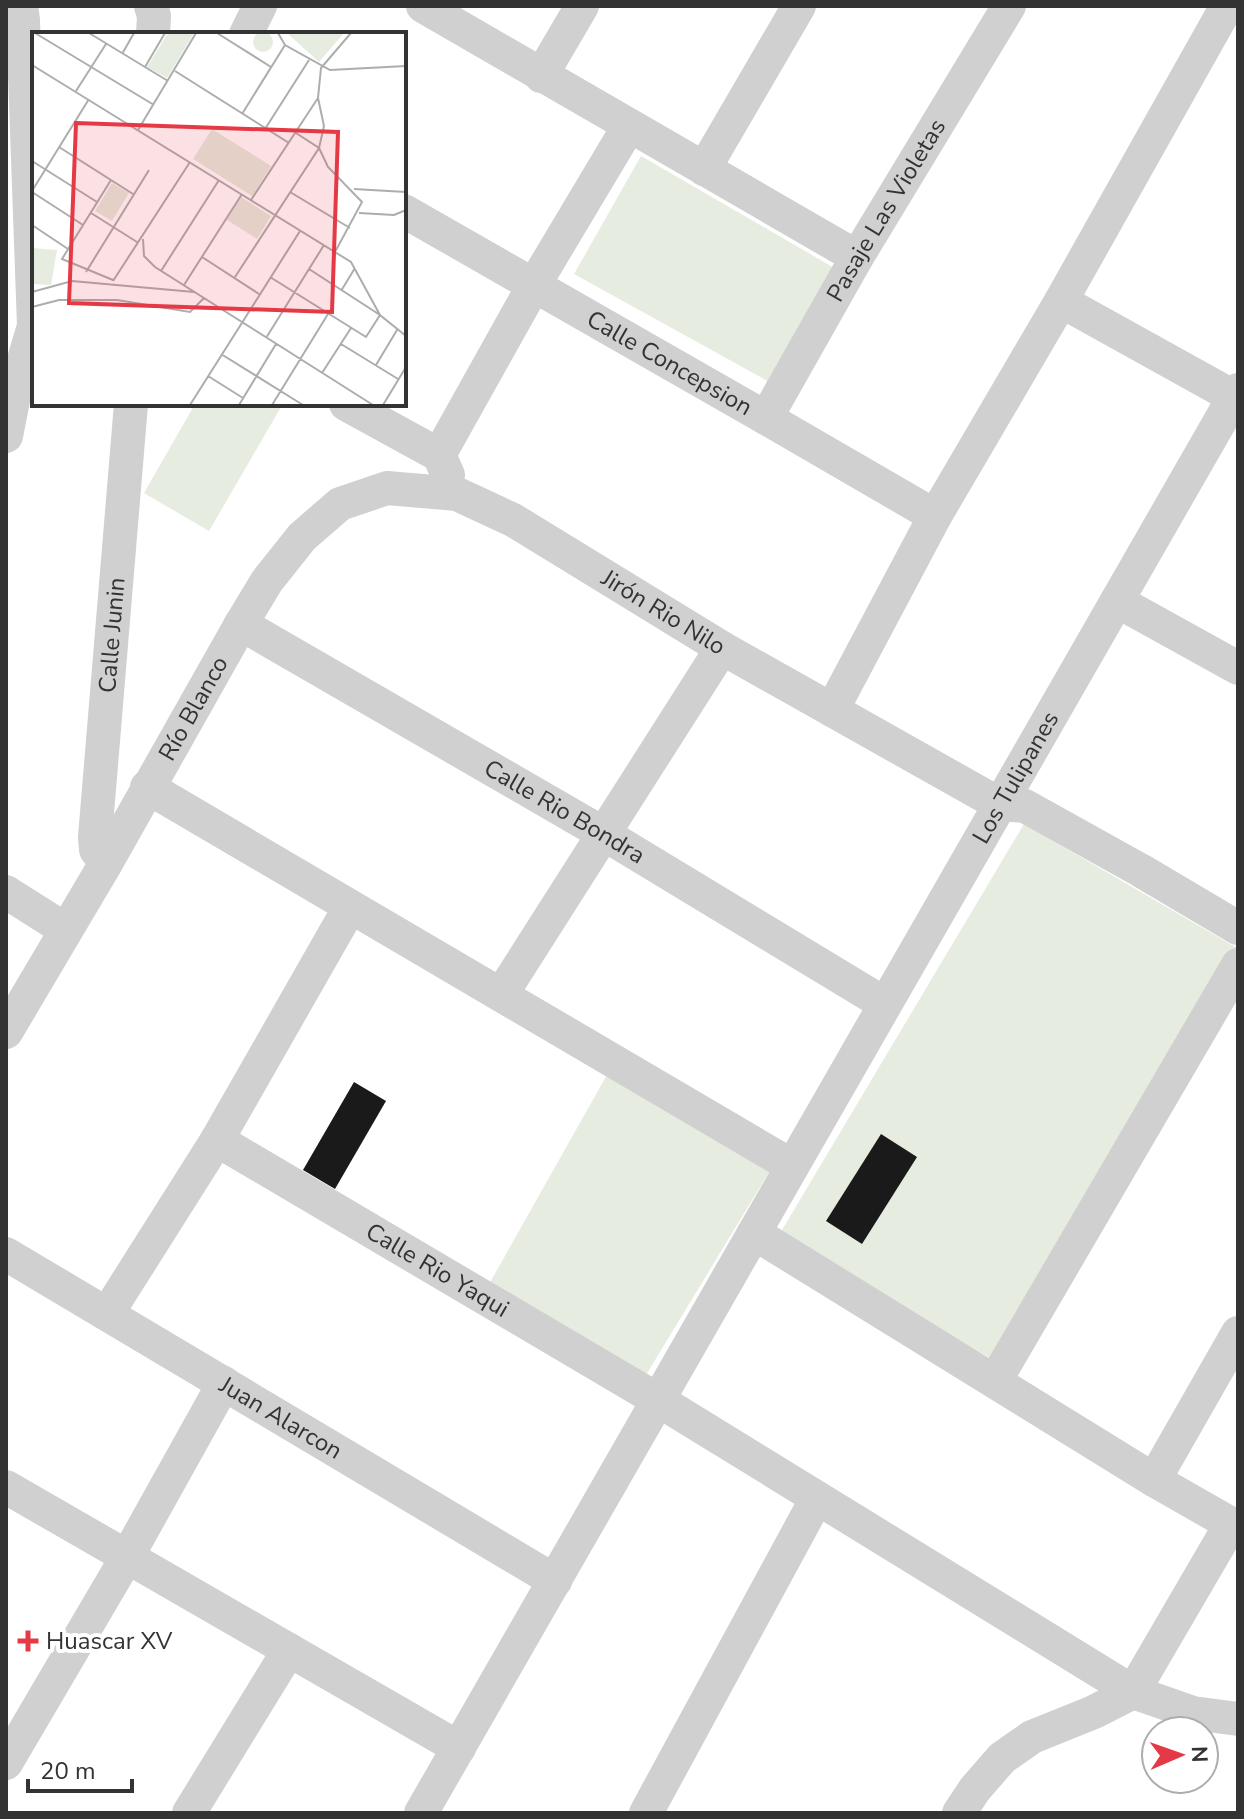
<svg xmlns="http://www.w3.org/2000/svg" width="1244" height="1819" font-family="'Nunito Sans',sans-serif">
  <rect width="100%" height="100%" fill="#fff"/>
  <g fill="#e6ecdf">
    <polygon points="641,156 836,269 773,384 574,274"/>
    <polygon points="195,404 275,404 281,407 209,531 144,493"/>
    <polygon points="1024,824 1237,948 995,1361 779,1235"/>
    <polygon points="608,1073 774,1164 646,1375 488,1286"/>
  </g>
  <g fill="#1a1a1a">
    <polygon points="354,1082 386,1101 335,1189 303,1170"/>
    <polygon points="881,1134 917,1157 862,1244 826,1221"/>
  </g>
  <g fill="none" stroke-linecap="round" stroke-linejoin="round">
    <g stroke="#d0d0d0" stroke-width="34">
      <polyline points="151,6 154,16 153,34"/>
      <polyline points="423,6 857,257"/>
      <polyline points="246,34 260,6"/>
      <polyline points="541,76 582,6"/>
      <polyline points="704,169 799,6"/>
      <path id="s1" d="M 404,211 L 766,418 L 935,516"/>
      <polyline points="1061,301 1234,397"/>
      <polyline points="346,404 439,455 448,475"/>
      <path id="s2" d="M 766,418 L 857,257 L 1009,6"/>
      <polyline points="6,436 15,390 34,326 23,20 21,6"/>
      <polyline points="439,455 534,285 629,126"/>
      <polyline points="1117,601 1238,668"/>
      <path id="s3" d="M 241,624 L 604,834 L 885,1004"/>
      <polyline points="832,710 935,516 1061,301 1227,6"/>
      <polyline points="147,787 792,1166"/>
      <path id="s4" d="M 106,863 L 96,850 L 95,837 L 131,404"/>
      <polyline points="6,892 66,930"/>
      <polyline points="501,995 722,648"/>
      <path id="s5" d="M 6,1032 L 106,863 L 241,624 L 267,581 L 302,537 L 340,504 L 387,488 L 457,494 L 513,520 L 722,648 L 999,804 L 1025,806 L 1140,870 L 1238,928"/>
      <path id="s6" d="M 217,1140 L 658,1400 L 1133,1692 L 1193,1713 L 1238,1719"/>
      <polyline points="754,1233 1154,1480 1238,1528"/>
      <path id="s7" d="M 6,1254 L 555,1581"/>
      <polyline points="107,1314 217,1140 350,907"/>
      <polyline points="995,1381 1238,965"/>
      <polyline points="1154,1480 1238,1333"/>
      <polyline points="6,1487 459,1748"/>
      <polyline points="6,1763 127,1557 224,1383"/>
      <polyline points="189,1813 289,1650"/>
      <path id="s8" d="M 421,1813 L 1238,390"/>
      <polyline points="646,1813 817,1498"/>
      <polyline points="959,1813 975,1789 1002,1758 1032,1737 1094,1712 1133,1692 1231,1524"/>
    </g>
  </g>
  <path fill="#e63946" stroke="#fff" stroke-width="3" d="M24 1629h8v8h8v8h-8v8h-8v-8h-8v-8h8z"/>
  <g text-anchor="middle" stroke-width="8" stroke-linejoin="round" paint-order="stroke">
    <g font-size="24" fill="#333" stroke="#fff">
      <text dy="8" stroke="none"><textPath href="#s2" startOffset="240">Pasaje Las Violetas</textPath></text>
      <text dy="8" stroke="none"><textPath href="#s1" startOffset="306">Calle Concepsion</textPath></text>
      <text dy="8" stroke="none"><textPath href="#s5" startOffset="986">Jirón Rio Nilo</textPath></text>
      <text dy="8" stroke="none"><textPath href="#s4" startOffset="232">Calle Junin</textPath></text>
      <text dy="8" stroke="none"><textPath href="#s5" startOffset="374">Río Blanco</textPath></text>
      <text dy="8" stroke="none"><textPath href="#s8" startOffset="1194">Los Tulipanes</textPath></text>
      <text dy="8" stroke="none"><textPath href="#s3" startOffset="374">Calle Rio Bondra</textPath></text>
      <text dy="8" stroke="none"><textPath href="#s6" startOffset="256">Calle Rio Yaqui</textPath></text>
      <text dy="8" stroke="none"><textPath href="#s7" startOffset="320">Juan Alarcon</textPath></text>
    </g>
    <g font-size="24" fill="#333" stroke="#fff" text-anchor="start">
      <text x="46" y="1649">Huascar XV</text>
    </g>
  </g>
  <g transform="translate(32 32)">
    <rect width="374" height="374" fill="#fff"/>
    <path d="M221 10a10 10 0 1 1 20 0a10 10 0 1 1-20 0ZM 136,1 L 162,1 L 135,46 L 115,35 ZM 255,1 L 312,1 L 287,30 ZM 180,97 L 239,134 L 220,164 L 161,127 ZM 80,151 L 97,161 L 80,189 L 63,179 ZM 209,165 L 239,184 L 225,207 L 195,188 ZM 0,216 L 25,218 L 19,253 L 0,252 Z" fill="#e6ecdf"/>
    <path fill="none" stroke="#adadad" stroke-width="2" d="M 3,1 L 122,73M 57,1 L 136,49M 185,1 L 239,35M 246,1 L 253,13 L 298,38 L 374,34M 90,22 L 102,1M 0,33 L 319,230 L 348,283 L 374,304M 113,35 L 133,1M 143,39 L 257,111M 44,59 L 74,12M 210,82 L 253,13M 233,97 L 277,28M 106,98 L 164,1M 264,101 L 287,116 L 296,135 L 330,170 L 303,220M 27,115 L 101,162M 0,129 L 65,170M 79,148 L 30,227 L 81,248M 322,157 L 374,160M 0,159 L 57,67M 0,160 L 51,193M 258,160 L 318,196M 219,168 L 286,66 L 289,36 L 319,1M 59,181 L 105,210M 327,181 L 362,183 L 374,178M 0,193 L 36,217M 111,207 L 112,224 L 123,235 L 341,373M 170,225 L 227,262M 129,239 L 187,148M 54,240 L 117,138M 203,245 L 287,116 L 292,94 L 286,66M 238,245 L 334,305 L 348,283 L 277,237M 81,249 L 158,130M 152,253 L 210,162M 309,259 L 323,236M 0,260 L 40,249 L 162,260M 0,275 L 27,268 L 85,268 L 158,280 L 172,266M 234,306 L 292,213M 309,312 L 366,347M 189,322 L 271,373M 344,333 L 365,298M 290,341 L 319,296M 176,344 L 211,366M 158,373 L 268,199M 207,373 L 244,312M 240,373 L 296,282M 351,373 L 374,335"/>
    <path fill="#e63946" fill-opacity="0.15" stroke="#e63946" stroke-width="4" d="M 44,91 L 306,100 L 300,280 L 37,271 Z"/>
    <rect width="374" height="374" fill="none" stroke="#333" stroke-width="4"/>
  </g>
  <rect width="1244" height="1819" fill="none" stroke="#333333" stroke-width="16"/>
  <g transform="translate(1180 1755) rotate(88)"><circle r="38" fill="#ffffff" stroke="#adadad" stroke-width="2"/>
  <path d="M0-6L14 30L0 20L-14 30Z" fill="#e63946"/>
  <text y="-12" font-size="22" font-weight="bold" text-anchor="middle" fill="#333333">N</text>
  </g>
  <path d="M28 1779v12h104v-12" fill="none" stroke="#333333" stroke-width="4"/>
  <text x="40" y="1779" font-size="24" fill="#333333" stroke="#ffffff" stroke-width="6" paint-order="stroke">20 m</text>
</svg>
